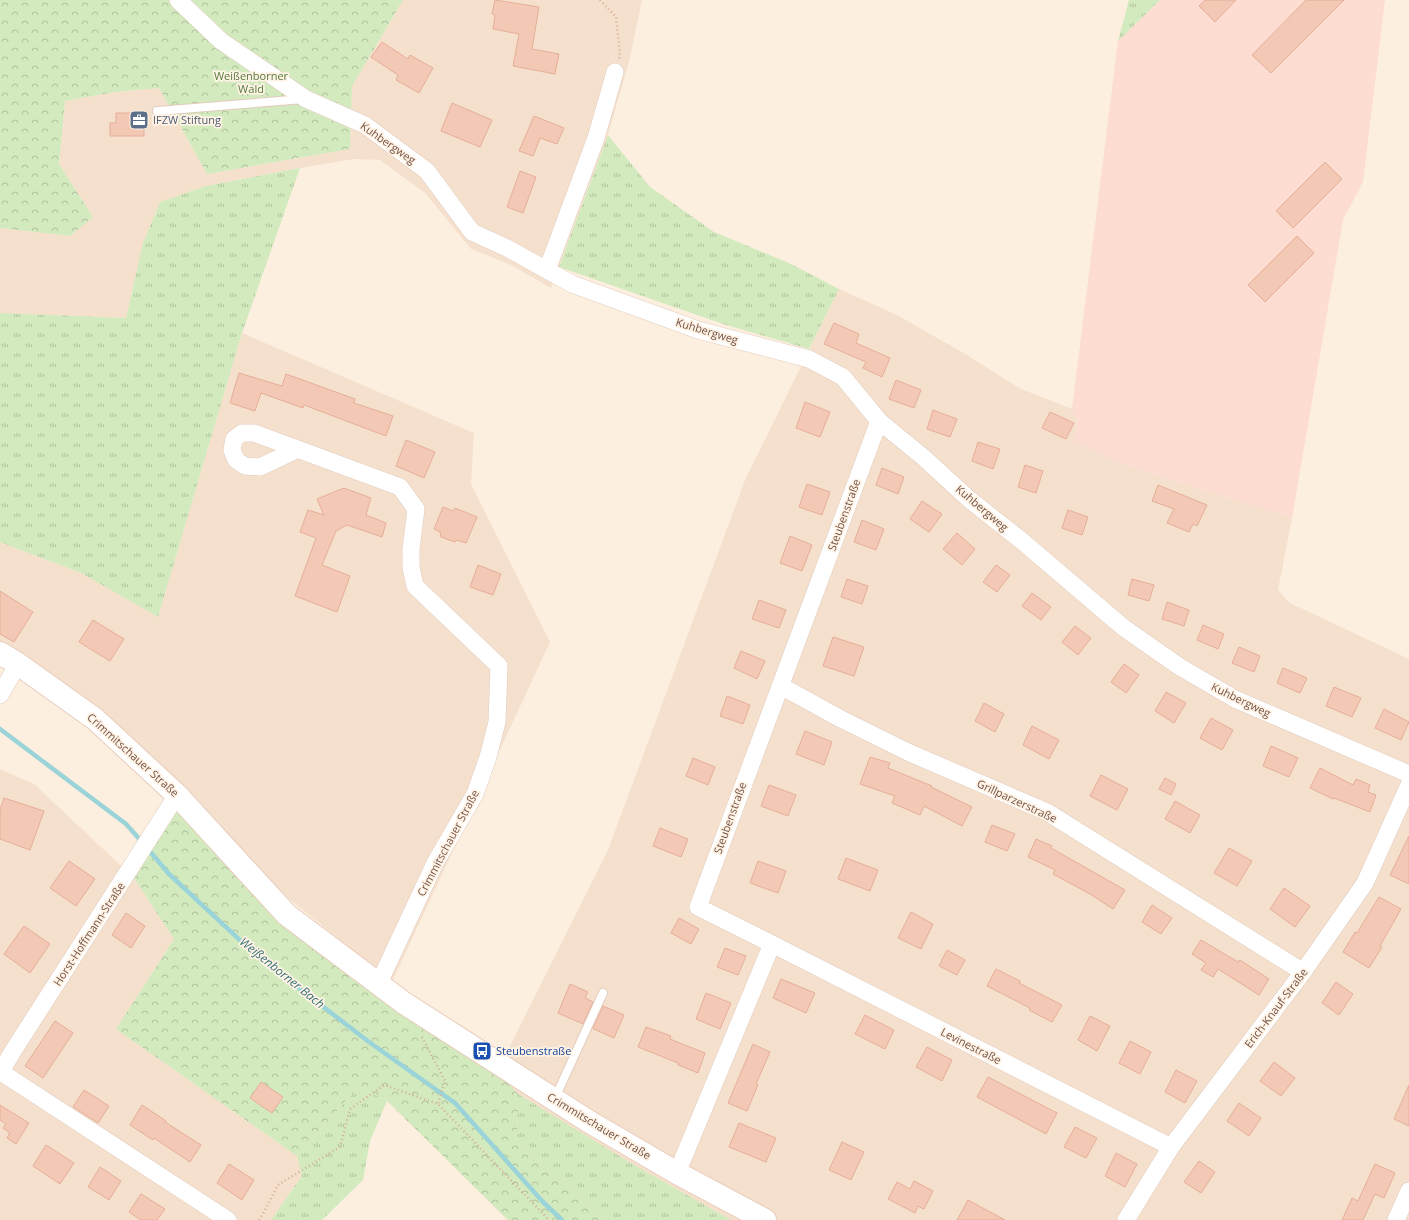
<svg xmlns="http://www.w3.org/2000/svg" width="1409" height="1220" font-family="'Open Sans',sans-serif">
  <defs>
    <pattern id="grass-tufts" width="24" height="20" patternUnits="userSpaceOnUse"><rect width="24" height="20" fill="#d3eabe"/><path d="M3 7l-1-3M5 7V3M7 7l1-3M15 17l-1-3M17 17v-4M19 17l1-3" fill="none" stroke="#b0c09c"/></pattern>
    <pattern id="forest-crowns" width="20" height="18" patternUnits="userSpaceOnUse"><rect width="20" height="18" fill="#d3eabe"/><path d="M2 6a3 3 0 1 1 6 0M12 15a3 3 0 1 1 6 0" fill="none" stroke="#b0c09c"/></pattern>
  </defs>
  <rect width="100%" height="100%" fill="#fdefdf"/>
  <g fill="#f4e0cd">
    <polygon points="403,0 642,0 629,62 608,135 551,288 511,265 471,249 425,193 380,160 354,159 300,168 206,186 160,202 143,243 126,318 0,313 0,228 70,236 93,217 59,164 65,101 115,92 159,88 207,174 350,149 352,86"/>
    <polygon points="839,289 895,314 962,352 1019,388 1072,409 1077,421 1074,441 1119,463 1292,518 1278,590 1290,603 1409,659 1409,1220 508,1220 451,1164 608,850 745,480"/>
    <polygon points="242,333 474,433 471,484 550,642 392,982 256,872 0,648 0,542 81,573 158,617"/>
    <polygon points="0,769 34,784 134,878 174,939 116,1029 297,1156 302,1176 271,1220 0,1220"/>
  </g>
  <polygon fill="#fddcd2" points="1160,0 1385,0 1363,182 1343,220 1292,518 1119,463 1074,441 1077,421 1072,409 1118,41"/>
  <g fill="url(#grass-tufts)">
    <polygon points="1129,0 1160,0 1118,41"/>
    <polygon points="608,135 650,187 714,232 789,263 839,289 809,349 723,324 559,267"/>
    <polygon points="300,168 242,333 158,617 81,573 0,542 0,313 126,318 143,243 160,202 206,186"/>
    <polygon points="359,1086 387,1101 370,1141 363,1180 322,1220 271,1220 302,1176 297,1156"/>
    <polygon points="518,1094 629,1162 731,1220 606,1220 561,1179 517,1142"/>
  </g>
  <g fill="url(#forest-crowns)">
    <polygon points="0,0 403,0 352,86 350,149 207,174 159,88 115,92 65,101 59,164 93,217 70,236 0,228"/>
    <polygon points="179,808 287,915 497,1071 518,1094 517,1142 561,1179 606,1220 508,1220 387,1101 359,1086 297,1156 116,1029 174,939 134,878"/>
  </g>
  <g fill="none" stroke-linecap="round" stroke-linejoin="round">
    <g stroke="#9ad3d8" stroke-width="4.5">
      <polyline points="0,729 126,824 142,842"/>
      <polyline points="147,848 169,874 256,955 369,1042 455,1103 543,1202 562,1220"/>
    </g>
  </g>
  <g fill="#f3c9b6" stroke="#e6ae96">
    <polygon points="495,0 539,7 532,49 559,54 555,74 513,66 519,34 493,29 495,15 492,14"/>
    <polygon points="1205,0 1236,0 1215,22 1199,6"/>
    <polygon points="1306,0 1344,0 1271,73 1252,55"/>
    <polygon points="382,42 408,59 410,55 433,68 419,93 396,80 398,75 371,57"/>
    <polygon points="452,103 492,120 480,147 441,131"/>
    <polygon points="116,113 144,113 144,136 110,136 110,123 116,123"/>
    <polygon points="534,116 564,128 557,144 540,138 533,156 519,151"/>
    <polygon points="1325,162 1342,179 1293,228 1276,211"/>
    <polygon points="520,171 536,177 523,213 507,207"/>
    <polygon points="1297,236 1314,253 1265,302 1248,285"/>
    <polygon points="834,323 859,334 856,343 890,358 882,377 863,368 866,362 824,344"/>
    <polygon points="239,373 282,386 286,374 355,399 354,403 393,416 386,436 304,405 303,408 261,393 255,411 230,403"/>
    <polygon points="896,380 921,390 914,408 889,399"/>
    <polygon points="805,402 830,412 820,437 796,428"/>
    <polygon points="933,410 957,419 950,437 927,429"/>
    <polygon points="1050,412 1074,423 1066,439 1042,428"/>
    <polygon points="406,440 435,452 424,478 396,466"/>
    <polygon points="978,442 1000,449 993,469 972,461"/>
    <polygon points="1025,465 1043,471 1036,493 1018,487"/>
    <polygon points="882,468 904,477 898,494 876,485"/>
    <polygon points="807,484 830,492 822,515 799,507"/>
    <polygon points="1158,485 1207,505 1197,526 1193,524 1189,532 1167,523 1174,509 1152,501"/>
    <polygon points="344,488 371,498 366,515 386,523 382,537 347,525 336,531 322,565 350,576 337,612 295,596 316,538 300,532 308,510 324,515 317,499"/>
    <polygon points="922,501 942,514 929,532 910,519"/>
    <polygon points="443,507 453,511 455,508 477,517 466,543 457,540 455,542 441,537 440,532 434,529"/>
    <polygon points="1068,510 1088,517 1082,535 1062,528"/>
    <polygon points="862,520 884,529 876,550 854,542"/>
    <polygon points="957,533 975,549 962,565 943,549"/>
    <polygon points="790,536 812,545 802,571 780,563"/>
    <polygon points="478,565 501,574 493,595 470,587"/>
    <polygon points="996,565 1010,575 997,592 983,582"/>
    <polygon points="847,579 868,586 862,604 841,597"/>
    <polygon points="1132,579 1154,585 1149,601 1128,595"/>
    <polygon points="0,591 33,612 14,642 0,634"/>
    <polygon points="1032,593 1051,607 1041,620 1022,606"/>
    <polygon points="759,600 786,610 779,628 752,619"/>
    <polygon points="1167,602 1189,610 1184,626 1162,619"/>
    <polygon points="93,620 124,639 110,661 79,642"/>
    <polygon points="1203,625 1224,634 1218,649 1197,640"/>
    <polygon points="1075,626 1091,638 1078,655 1062,642"/>
    <polygon points="833,637 864,647 854,676 823,666"/>
    <polygon points="1239,647 1260,656 1254,672 1232,663"/>
    <polygon points="741,651 765,661 757,679 734,668"/>
    <polygon points="1124,664 1139,675 1126,693 1111,682"/>
    <polygon points="1283,668 1307,678 1300,693 1277,683"/>
    <polygon points="1334,687 1361,698 1352,717 1326,706"/>
    <polygon points="1166,692 1186,703 1174,723 1155,711"/>
    <polygon points="727,696 750,705 743,724 720,716"/>
    <polygon points="984,703 1004,714 995,732 975,721"/>
    <polygon points="1384,709 1409,722 1401,740 1375,728"/>
    <polygon points="1211,718 1233,730 1222,750 1200,738"/>
    <polygon points="1032,726 1059,740 1049,759 1023,745"/>
    <polygon points="805,731 832,742 824,765 796,754"/>
    <polygon points="1271,746 1298,758 1289,777 1263,766"/>
    <polygon points="870,757 890,763 888,768 932,786 931,787 972,807 962,826 924,806 920,815 892,803 895,796 860,784"/>
    <polygon points="693,758 715,767 708,785 686,776"/>
    <polygon points="1320,768 1353,785 1356,779 1370,785 1368,792 1376,795 1370,812 1334,798 1333,799 1310,788"/>
    <polygon points="1101,775 1128,789 1117,810 1090,796"/>
    <polygon points="1165,778 1176,784 1171,795 1159,789"/>
    <polygon points="769,785 796,795 788,816 761,806"/>
    <polygon points="4,798 44,811 30,850 0,839 0,810"/>
    <polygon points="1175,801 1200,815 1190,833 1165,819"/>
    <polygon points="992,825 1015,834 1007,851 985,842"/>
    <polygon points="660,828 688,839 681,857 653,846"/>
    <polygon points="1409,836 1409,884 1390,875"/>
    <polygon points="1036,839 1052,846 1051,848 1125,890 1113,909 1090,894 1053,874 1055,870 1028,857"/>
    <polygon points="1229,848 1252,861 1237,886 1214,873"/>
    <polygon points="846,858 878,870 870,891 838,879"/>
    <polygon points="69,861 95,879 76,906 50,888"/>
    <polygon points="758,861 786,871 778,893 750,883"/>
    <polygon points="1284,888 1310,906 1295,927 1270,909"/>
    <polygon points="1379,897 1401,909 1380,946 1382,947 1369,968 1343,952 1355,932 1357,933"/>
    <polygon points="1152,905 1172,918 1161,934 1142,922"/>
    <polygon points="911,912 933,924 921,949 898,938"/>
    <polygon points="126,913 145,926 131,948 112,935"/>
    <polygon points="679,918 699,929 691,944 671,933"/>
    <polygon points="24,926 50,944 30,973 4,954"/>
    <polygon points="1201,940 1238,962 1240,960 1269,979 1259,995 1218,969 1213,977 1201,970 1206,963 1192,954"/>
    <polygon points="725,948 746,956 738,975 717,967"/>
    <polygon points="947,950 965,960 957,975 939,966"/>
    <polygon points="996,969 1020,981 1019,983 1062,1005 1052,1022 1029,1010 1030,1008 987,986"/>
    <polygon points="781,979 815,993 806,1013 773,998"/>
    <polygon points="1336,982 1353,994 1339,1015 1322,1003"/>
    <polygon points="570,984 588,992 585,998 593,1002 583,1024 558,1013"/>
    <polygon points="706,993 731,1003 720,1029 696,1019"/>
    <polygon points="603,1006 624,1015 614,1038 594,1029 593,1028"/>
    <polygon points="865,1015 894,1030 885,1049 855,1034"/>
    <polygon points="1090,1016 1110,1026 1097,1051 1078,1040"/>
    <polygon points="55,1021 73,1033 43,1078 25,1066"/>
    <polygon points="646,1027 671,1036 670,1039 705,1053 698,1073 678,1065 678,1063 638,1047"/>
    <polygon points="1130,1041 1151,1052 1140,1074 1119,1063"/>
    <polygon points="753,1044 770,1052 756,1084 758,1085 747,1111 728,1103"/>
    <polygon points="927,1047 952,1060 942,1081 916,1067"/>
    <polygon points="1274,1062 1295,1078 1281,1096 1260,1081"/>
    <polygon points="1176,1070 1197,1081 1185,1103 1165,1092"/>
    <polygon points="988,1077 1057,1113 1046,1134 977,1097"/>
    <polygon points="261,1082 283,1097 272,1113 250,1098"/>
    <polygon points="1409,1085 1409,1126 1394,1119"/>
    <polygon points="84,1090 109,1106 98,1123 73,1107"/>
    <polygon points="1239,1103 1261,1118 1249,1136 1227,1121"/>
    <polygon points="0,1105 29,1123 16,1144 7,1138 10,1133 3,1128 6,1124 0,1120"/>
    <polygon points="142,1105 166,1121 165,1122 201,1145 190,1162 154,1138 153,1140 130,1125"/>
    <polygon points="739,1123 776,1138 766,1162 729,1147"/>
    <polygon points="1075,1127 1097,1138 1086,1158 1064,1147"/>
    <polygon points="842,1142 864,1152 851,1180 829,1170"/>
    <polygon points="46,1145 74,1163 60,1184 33,1166"/>
    <polygon points="1116,1153 1137,1164 1125,1187 1105,1176"/>
    <polygon points="1199,1161 1215,1172 1201,1193 1184,1182"/>
    <polygon points="229,1164 254,1180 242,1200 217,1183"/>
    <polygon points="1375,1164 1395,1173 1384,1198 1375,1194 1363,1220 1342,1220 1352,1198 1358,1201"/>
    <polygon points="100,1167 121,1181 109,1200 88,1187"/>
    <polygon points="914,1181 933,1191 924,1209 918,1206 915,1213 888,1199 897,1182 910,1189"/>
    <polygon points="141,1194 165,1209 157,1220 141,1220 129,1212"/>
    <polygon points="968,1200 1005,1220 957,1220"/>
  </g>
  <g fill="none" stroke-linecap="round" stroke-linejoin="round">
    <g stroke="#e3ccbe" stroke-width="10">
      <g id="service">
        <polyline points="157,111 304,99"/>
        <polyline points="555,1098 603,993"/>
      </g>
    </g>
    <g stroke="#e3ccbe" stroke-width="18">
      <g id="minor">
        <polyline points="178,0 221,41 306,99 365,125 427,171 472,232 507,248 572,284 698,330 809,359 843,377 879,421 923,457 970,500 1022,541 1124,628 1180,667 1235,699 1409,774"/>
        <polyline points="547,270 596,138 615,72"/>
        <polyline points="298,449 260,467 245,466 236,460 232,450 234,439 242,433 254,433 400,487 416,509 411,549 411,567 415,586 499,666 497,722 488,757 475,794 435,863 379,983"/>
        <polyline points="781,686 841,719 910,753 1047,812 1303,972"/>
        <polyline points="0,695 18,664"/>
        <polyline points="772,944 1171,1147"/>
        <polyline points="1,1072 228,1220"/>
        <polyline points="0,1073 13,1051 177,795"/>
        <polyline points="677,1173 772,944 698,907 879,421"/>
        <polyline points="1126,1220 1171,1147 1303,972 1365,883 1409,785"/>
        <polyline points="1396,1220 1409,1191"/>
      </g>
    </g>
    <g stroke="#e8ccbb" stroke-width="24">
      <polyline id="secondary" points="0,653 18,664 95,719 177,795 287,915 404,1003 588,1121 677,1173 765,1220"/>
    </g>
    <g stroke="#d7ac9a" stroke-width="2.5" stroke-dasharray="1 3" stroke-linecap="butt">
      <polyline points="600,0 616,17 620,55 619,59"/>
      <polyline points="422,1037 445,1081 438,1104"/>
      <polyline points="259,1220 263,1214 278,1185 340,1147 350,1109 384,1085 438,1104 549,1220"/>
    </g>
    <use href="#service" stroke="#fff" stroke-width="8"/>
    <use href="#minor" stroke="#fff" stroke-width="17"/>
    <use href="#secondary" stroke="#fff" stroke-width="22"/>
  </g>
  <defs>
    <g id="office-square" transform="scale(1)"><rect x="-9" y="-9" width="18" height="18" rx="4" fill="#5c6f8a" stroke="#fff3e6"/><path d="M-6-3h4V-5.5h4V-3h4V5H-6ZM-1-4.5V-3h2v-1.5ZM-6 0V1H6V0Z" fill="#fff"/></g>
    <g id="bus-square" transform="scale(1)"><rect x="-9" y="-9" width="18" height="18" rx="4" fill="#1a4fb4" stroke="#fff3e6"/><path d="M-5-6H5V4H4V6H2V4H-2V6H-4V4H-5ZM-3.5-4V0h7V-4ZM-3.5 1.2v1.5H-2V1.2ZM2 1.2v1.5H3.5V1.2Z" fill="#fff"/></g>
  </defs>
  <g fill-rule="evenodd">
    <use href="#office-square" x="139" y="120"/>
    <use href="#bus-square" x="482" y="1051"/>
  </g>
  <g text-anchor="middle" stroke-width="3.5" stroke-linejoin="round" paint-order="stroke">
    <g font-size="11" fill="#54793e" stroke="#fff3e6">
      <text x="251" y="80">Weißenborner<tspan x="251" dy="13">Wald</tspan></text>
    </g>
    <g font-size="11" fill="#4e5e75" stroke="#fff3e6" text-anchor="start">
      <text x="153" y="124">IFZW Stiftung</text>
    </g>
    <g font-size="11" fill="#735346" stroke="#fff3e6">
      <text transform="translate(388 143) rotate(35)" y="4">Kuhbergweg</text>
      <text transform="translate(707 331) rotate(17)" y="4">Kuhbergweg</text>
      <text transform="translate(982 508) rotate(40)" y="4">Kuhbergweg</text>
      <text transform="translate(844 515) rotate(-70)" y="4">Steubenstraße</text>
      <text transform="translate(1241 700) rotate(26)" y="4">Kuhbergweg</text>
      <text transform="translate(133 755) rotate(42)" y="4">Crimmitschauer Straße</text>
      <text transform="translate(1017 801) rotate(25)" y="4">Grillparzerstraße</text>
      <text transform="translate(730 818) rotate(-70)" y="4">Steubenstraße</text>
      <text transform="translate(448 843) rotate(-62)" y="4">Crimmitschauer Straße</text>
      <text transform="translate(89 934) rotate(-57)" y="4">Horst-Hoffmann-Straße</text>
      <text transform="translate(1276 1008) rotate(-53)" y="4">Erich-Knauf-Straße</text>
      <text transform="translate(971 1046) rotate(27)" y="4">Levinestraße</text>
      <text transform="translate(599 1126) rotate(31)" y="4">Crimmitschauer Straße</text>
    </g>
    <g font-size="11" fill="#164399" stroke="#fff3e6" text-anchor="start">
      <text x="496" y="1055">Steubenstraße</text>
    </g>
    <g font-size="12" font-style="italic" fill="#3a7479" stroke="#fff3e6">
      <text transform="translate(282 973) rotate(39)" y="4">Weißenborner Bach</text>
    </g>
  </g>
</svg>
